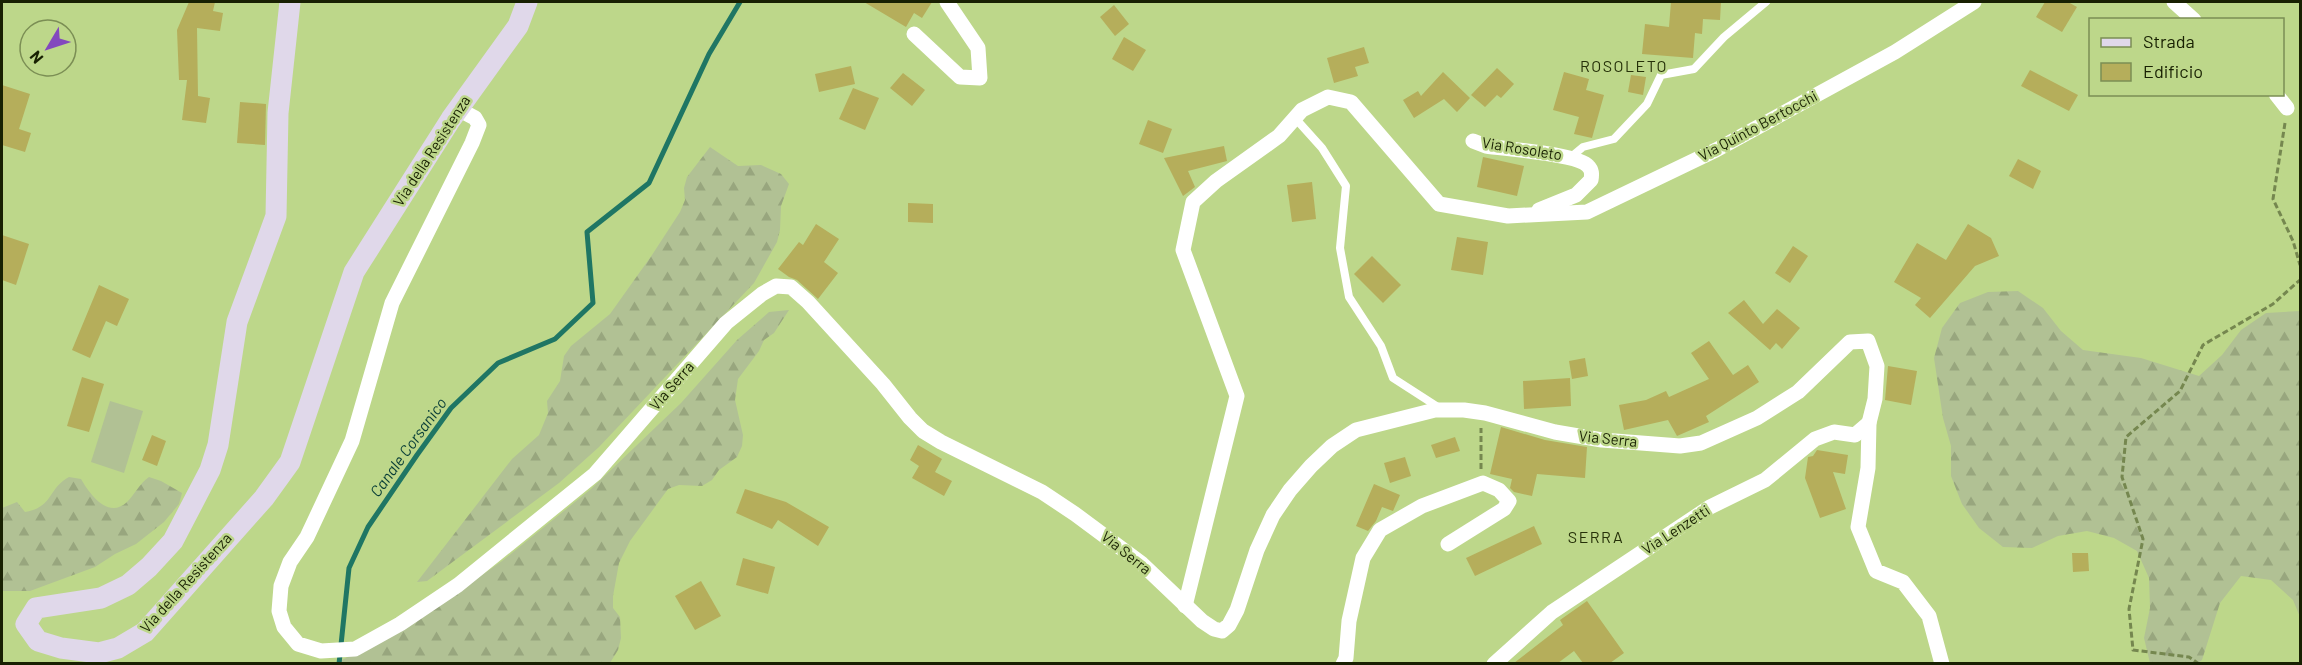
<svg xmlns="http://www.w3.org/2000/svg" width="2302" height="665" font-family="Barlow,sans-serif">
  <defs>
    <pattern id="forest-firs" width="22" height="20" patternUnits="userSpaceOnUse" patternTransform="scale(1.5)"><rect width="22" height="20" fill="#b1c194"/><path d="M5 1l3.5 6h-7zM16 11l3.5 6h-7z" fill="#98a67e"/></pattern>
  </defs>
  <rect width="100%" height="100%" fill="#bdd78a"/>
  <g fill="url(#forest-firs)">
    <polygon points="710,147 738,166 761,165 781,174 789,184 781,206 780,230 777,242 754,283 599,447 559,483 427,581 417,582 512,459 539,435 548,413 547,401 560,381 564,356 571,346 610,314 652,255 680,212 685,200 684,188 687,177"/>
    <polygon points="2018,291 2043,308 2061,331 2083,350 2141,358 2199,376 2222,355 2241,330 2266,313 2300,311 2300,617 2293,600 2271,580 2241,576 2220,603 2202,660 2198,663 2150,663 2144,638 2150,608 2149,578 2137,551 2114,538 2087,531 2058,536 2032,548 2003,547 1979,528 1962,504 1951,476 1951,446 1943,418 1934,358 1942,328 1960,303 1988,292"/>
    <polygon points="789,310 774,333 764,340 759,351 738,379 735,400 743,435 742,446 737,457 719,470 712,480 702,486 679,485 668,489 630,541 619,563 613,596 613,608 620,617 621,638 618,650 610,663 335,664 435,608 502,561 591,489 681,403 737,340 769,312"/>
    <path d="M 69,477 L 81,479 C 89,493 108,520 127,502 C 135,494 139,484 149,477 L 161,481 L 182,493 L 179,504 L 164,522 L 136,544 L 115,554 L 95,567 L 30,591 L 2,591 L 2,508 L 17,502 L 25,512 C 54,507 47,489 69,477 Z"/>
  </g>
  <polygon fill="#b1c194" points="110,401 143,411 124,473 91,462"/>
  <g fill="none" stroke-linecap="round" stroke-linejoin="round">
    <polyline stroke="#1f7664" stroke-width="5" points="339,664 349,568 368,527 417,455 451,408 498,363 555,339 593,303 587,232 649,183 709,54 740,2"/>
  </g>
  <g fill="#b5ae5b">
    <polygon points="189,2 215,2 213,11 223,13 220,31 197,28 198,96 210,98 206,123 182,120 187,80 179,80 177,30"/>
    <polygon points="864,2 932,2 922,18 914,13 906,27"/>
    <polygon points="1671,2 1721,2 1720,20 1703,19 1702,34 1695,33 1693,58 1642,54 1645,24 1669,27"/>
    <polygon points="2045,2 2068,2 2077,7 2062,32 2036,17"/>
    <polygon points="1114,5 1129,24 1115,36 1100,17"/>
    <polygon points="1124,37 1146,50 1133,71 1112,59"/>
    <polygon points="1364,47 1369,63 1355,67 1358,76 1334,83 1327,58"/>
    <polygon points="851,66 855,84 819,92 815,74"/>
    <polygon points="1497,68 1514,84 1501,98 1497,95 1485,107 1471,95"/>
    <polygon points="2030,70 2078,95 2069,111 2021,86"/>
    <polygon points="1443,72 1470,98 1457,112 1444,99 1414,118 1403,100 1418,91 1421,96"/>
    <polygon points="1564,72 1589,79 1586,90 1604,95 1592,138 1574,134 1579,117 1553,110"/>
    <polygon points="903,73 925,90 912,106 890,88"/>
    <polygon points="1631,75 1646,77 1643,95 1628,92"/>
    <polygon points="2,85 30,94 19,129 31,133 25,152 2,145"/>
    <polygon points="853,88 879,98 865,130 839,119"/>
    <polygon points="240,102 266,104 265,145 237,143"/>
    <polygon points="1148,120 1172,129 1163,153 1139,144"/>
    <polygon points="1224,146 1227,161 1188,171 1195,187 1183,196 1164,158"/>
    <polygon points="1483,157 1524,166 1517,196 1477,187"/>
    <polygon points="2018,159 2041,171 2033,189 2009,176"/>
    <polygon points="1312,182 1316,219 1292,222 1287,185"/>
    <polygon points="908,203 933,204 933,223 908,222"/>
    <polygon points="816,224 839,239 824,262 838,273 818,299 797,280 789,277 778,269 799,242 803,245"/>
    <polygon points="1968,224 1991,238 1999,256 1975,266 1930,318 1915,305 1921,298 1894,282 1917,243 1946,260"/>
    <polygon points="2,235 29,244 16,285 2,280"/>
    <polygon points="1457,237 1488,242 1483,275 1451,270"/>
    <polygon points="1793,246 1808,256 1790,283 1775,273"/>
    <polygon points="1372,256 1401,285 1383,303 1354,274"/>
    <polygon points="99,285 129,299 117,326 106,321 90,358 72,350"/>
    <polygon points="1744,300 1763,324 1777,309 1800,328 1782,349 1776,343 1770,350 1728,313"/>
    <polygon points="1709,341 1733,375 1748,365 1759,382 1706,416 1709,422 1677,436 1668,420 1624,430 1619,405 1646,400 1666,391 1669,397 1709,379 1691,353"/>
    <polygon points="1585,358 1588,376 1572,379 1569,361"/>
    <polygon points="1888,366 1917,371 1911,405 1885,400"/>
    <polygon points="82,377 104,384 89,432 67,426"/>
    <polygon points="1570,378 1571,406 1524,409 1523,381"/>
    <polygon points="1501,427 1545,440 1587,447 1585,478 1537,474 1532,496 1514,492 1510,488 1512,479 1490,474"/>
    <polygon points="152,435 166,441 157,466 142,460"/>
    <polygon points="1455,437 1460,451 1436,458 1431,445"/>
    <polygon points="918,445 942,459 935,472 952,481 944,496 912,478 919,466 910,460"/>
    <polygon points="1817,450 1848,455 1845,474 1833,472 1846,509 1820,518 1805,478 1808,457 1813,456"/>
    <polygon points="1405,457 1411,476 1390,483 1384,463"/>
    <polygon points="1374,484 1400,495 1393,511 1382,507 1376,521 1368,531 1356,526"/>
    <polygon points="745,489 786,502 829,527 818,546 778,520 772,529 736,513"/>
    <polygon points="1534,526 1542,544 1475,576 1466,558"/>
    <polygon points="2072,553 2088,553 2089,571 2073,572"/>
    <polygon points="743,558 775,567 768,594 736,585"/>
    <polygon points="701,581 721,616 695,630 675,596"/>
    <polygon points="1587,601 1624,653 1610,663 1583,663 1574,651 1558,663 1514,663 1563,625 1560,620"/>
  </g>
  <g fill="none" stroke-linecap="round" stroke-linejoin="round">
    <g stroke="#75874f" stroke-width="3" stroke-dasharray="6 3" stroke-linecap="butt">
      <polyline points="2285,123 2273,199 2293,241 2300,265"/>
      <polyline points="1481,469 1481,428"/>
      <polyline points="2199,664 2189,657 2133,650 2129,609 2143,539 2122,477 2126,437 2180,391 2203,345 2273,304 2300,280"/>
    </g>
    <g stroke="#fff" stroke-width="8">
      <polyline points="1295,118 1322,148 1346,186 1340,248 1349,297 1381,346 1393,378 1438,407"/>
      <polyline points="1571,157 1583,147 1614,139 1647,104 1661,75 1694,69 1724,37 1766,2"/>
    </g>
    <g stroke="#fff" stroke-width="15">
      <polyline points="2174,2 2194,20"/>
      <polyline points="914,34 960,77 980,78 978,48 947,2"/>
      <polyline points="2276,94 2287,108"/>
      <polyline points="458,109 475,118 479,125 472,143 392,303 352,441 307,537 290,562 281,586 279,611 284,627 298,644 321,651 355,649 400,624 458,585 595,474 726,323 762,294 776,286 791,287 808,302 883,384 910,418 923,431 941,442 1042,492 1075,514 1141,563 1202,621 1214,629 1222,631 1229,625 1237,610 1257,550 1273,515 1290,490 1311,466 1332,446 1356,430 1435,410 1464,410 1485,413 1555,432 1602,440 1680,446 1701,443 1757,418 1798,392 1850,342 1868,341 1877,366 1875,399 1869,423 1868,468 1858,527 1876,571 1903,582 1929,616 1942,664"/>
      <path d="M 1473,141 L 1486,146 C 1505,149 1578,154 1588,166 C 1592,170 1592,174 1591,180 L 1576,195 L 1539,210"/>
      <polyline points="1185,606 1237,396 1183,250 1193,202 1216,181 1279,136 1302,110 1328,97 1351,102 1439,204 1508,216 1587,212 1716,150 1895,52 1974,2"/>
      <polyline points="1343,664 1346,658 1349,621 1363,558 1380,530 1422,506 1483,483 1499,490 1509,501 1504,509 1448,544"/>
      <polyline points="1494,664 1552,612 1710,507 1765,480 1815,439 1834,432 1855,435 1869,423"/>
    </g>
    <polyline stroke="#e0d8ea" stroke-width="21" points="290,2 278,113 276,216 237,322 218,445 210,470 173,541 149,567 128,585 101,598 36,608 26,624 38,641 61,648 99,653 118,648 145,632 264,498 290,462 354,272 451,119 518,26 527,2"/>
  </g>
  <g text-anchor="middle" stroke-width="5" stroke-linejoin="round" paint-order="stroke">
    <g font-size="15" fill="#182002" stroke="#bdd78a">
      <text transform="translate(1758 126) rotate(-28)" y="5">Via Quinto Bertocchi</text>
      <text transform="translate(1522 149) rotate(9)" y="5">Via Rosoleto</text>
      <text transform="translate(432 151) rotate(-57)" y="5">Via della Resistenza</text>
      <text transform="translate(672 386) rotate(-49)" y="5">Via Serra</text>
      <text transform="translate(1608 439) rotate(6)" y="5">Via Serra</text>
      <text transform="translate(1676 530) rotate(-33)" y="5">Via Lenzetti</text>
      <text transform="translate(1126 553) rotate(39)" y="5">Via Serra</text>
      <text transform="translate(186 583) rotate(-48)" y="5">Via della Resistenza</text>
    </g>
    <g font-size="16" letter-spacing="1.5" fill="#263109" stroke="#bdd78a">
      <text x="1624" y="72">ROSOLETO</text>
      <text x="1596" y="543">SERRA</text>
    </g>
    <g font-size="16" font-style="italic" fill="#083d37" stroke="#bdd78a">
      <text transform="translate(408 447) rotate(-54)" y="6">Canale Corsanico</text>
    </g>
  </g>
  <rect width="2302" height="665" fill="none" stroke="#182002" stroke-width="6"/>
  <rect x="2089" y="18" width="195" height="78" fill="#bdd78a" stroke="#7b8e54" stroke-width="1.5"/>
  <rect x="2101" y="38" width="30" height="9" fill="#e0d8ea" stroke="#7b8e54" stroke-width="1.5"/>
  <text x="2143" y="48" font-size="18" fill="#182002">Strada</text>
  <rect x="2101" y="63" width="30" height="18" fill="#b5ae5b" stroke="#7b8e54" stroke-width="1.5"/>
  <text x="2143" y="78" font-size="18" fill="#182002">Edificio</text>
  <g transform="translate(48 48) rotate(231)"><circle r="28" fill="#bdd78a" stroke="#7b8e54" stroke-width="1.5"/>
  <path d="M0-4.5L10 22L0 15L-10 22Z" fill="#8348be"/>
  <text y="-9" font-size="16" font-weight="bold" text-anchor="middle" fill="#182002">N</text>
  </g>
</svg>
